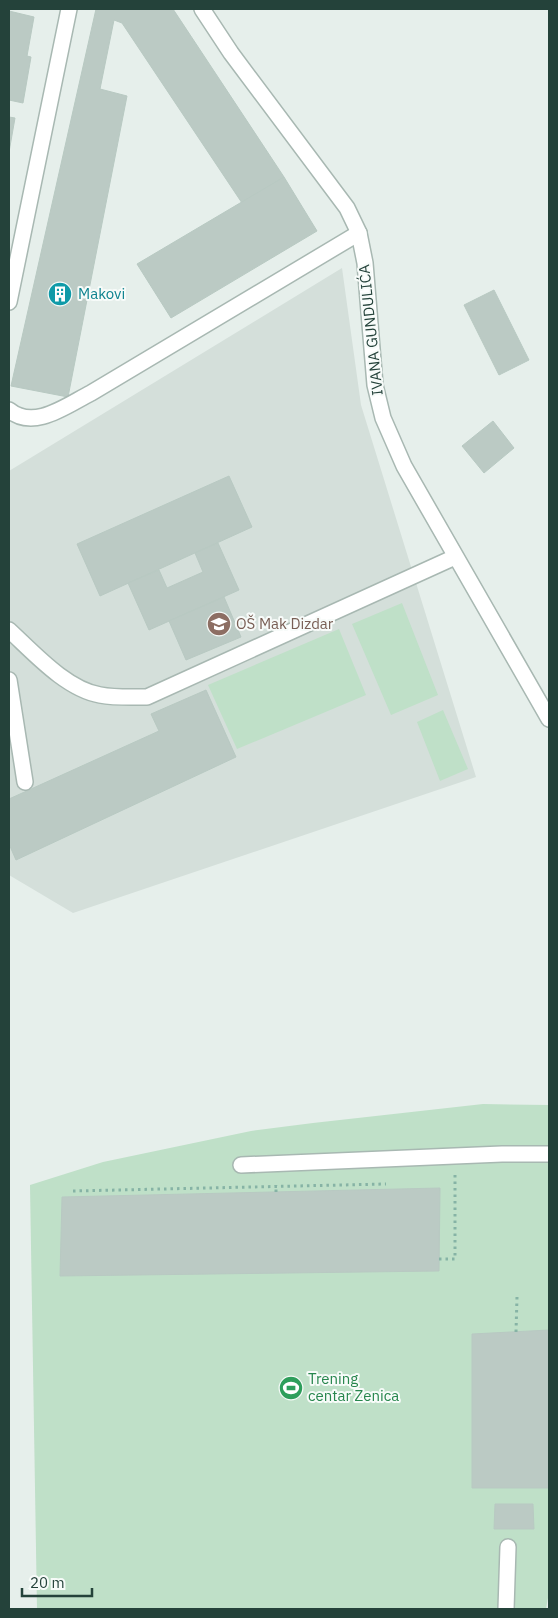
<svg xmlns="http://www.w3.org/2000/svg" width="558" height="1618" font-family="'IBM Plex Sans',sans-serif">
  <rect width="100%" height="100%" fill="#e6efeb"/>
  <polygon fill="#d4dfda" points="342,268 361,405 476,777 73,913 9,875 9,471"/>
  <g fill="#bfe0c8">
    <polygon points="402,603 438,695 391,715 352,624"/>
    <polygon points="339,629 366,695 237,749 208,685"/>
    <polygon points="443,710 468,769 440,781 417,722"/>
    <polygon points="483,1104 549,1105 549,1592 546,1609 37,1609 30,1185 103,1162 251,1131 313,1123"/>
  </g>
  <g fill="#bbcac4" stroke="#b8c9c2">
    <polygon points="96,9 173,9 284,177 242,203 122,23 114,20 100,89 127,96 68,397 11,386"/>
    <polygon points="9,11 34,17 27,56 31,57 23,103 9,100"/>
    <polygon points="9,117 15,118 9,152"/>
    <polygon points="284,177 317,231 171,318 137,264"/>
    <polygon points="494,290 529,360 499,375 464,305"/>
    <polygon points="493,421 514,448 484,473 462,446"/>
    <polygon points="229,476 252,527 100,596 77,544"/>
    <polygon points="218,543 239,590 149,630 128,583 159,570 167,588 203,572 195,553"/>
    <polygon points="224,597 241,637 186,660 169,621"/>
    <polygon points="206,690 236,757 16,860 9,844 9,799 159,731 151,714"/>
    <polygon points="440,1188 439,1271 60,1276 62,1197"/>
    <polygon points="549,1330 549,1488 472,1488 472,1334"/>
    <polygon points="495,1504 533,1504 534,1529 494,1529"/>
  </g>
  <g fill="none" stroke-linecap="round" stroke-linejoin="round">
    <g stroke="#a8b8b2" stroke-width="18">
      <g id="minor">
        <polyline points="202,9 231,53 347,208 359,233 365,263 375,385 383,418 404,466 549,719"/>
        <polyline points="9,302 69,9"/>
        <path d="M 9,410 C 34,431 67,405 91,393 L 359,233"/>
        <path d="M 9,630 C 34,653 66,689 100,695 C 116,698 131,697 147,697 L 455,557"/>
        <polyline points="9,680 25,782"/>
        <polyline points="241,1165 502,1154 549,1154"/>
        <polyline points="506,1609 508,1547"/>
      </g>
    </g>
    <g stroke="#86b3a5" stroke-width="3" stroke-dasharray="2.5 4" stroke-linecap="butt">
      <polyline points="73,1191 386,1184"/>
      <polyline points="276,1192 276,1185"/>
      <polyline points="439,1259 455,1259 455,1174"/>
      <polyline points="516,1332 517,1297"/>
    </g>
    <use href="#minor" stroke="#fff" stroke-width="15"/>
  </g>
  <defs>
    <g id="building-disc" transform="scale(1.25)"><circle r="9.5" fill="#0f9aa8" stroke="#f7fbf9"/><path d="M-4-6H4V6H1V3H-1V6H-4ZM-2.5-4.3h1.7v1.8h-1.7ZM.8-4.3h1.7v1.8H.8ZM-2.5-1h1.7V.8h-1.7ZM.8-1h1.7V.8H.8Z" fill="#fff"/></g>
    <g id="school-disc" transform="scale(1.25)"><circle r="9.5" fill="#8d6e63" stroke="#f7fbf9"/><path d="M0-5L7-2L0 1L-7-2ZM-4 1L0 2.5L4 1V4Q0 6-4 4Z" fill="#fff"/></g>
    <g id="stadium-disc" transform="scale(1.25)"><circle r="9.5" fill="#2e9e5b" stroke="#f7fbf9"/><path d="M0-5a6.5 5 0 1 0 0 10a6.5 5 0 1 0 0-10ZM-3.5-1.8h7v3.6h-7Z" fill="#fff"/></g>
  </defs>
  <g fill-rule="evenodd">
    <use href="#building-disc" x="60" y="294"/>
    <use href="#school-disc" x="219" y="624"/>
    <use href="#stadium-disc" x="291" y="1388"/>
  </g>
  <g text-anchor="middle" stroke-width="4" stroke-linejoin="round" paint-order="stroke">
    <g font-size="15" fill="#0d838f" stroke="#f7fbf9" text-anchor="start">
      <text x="78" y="299">Makovi</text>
    </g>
    <g font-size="15" fill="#24423a" stroke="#f7fbf9">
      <text transform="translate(371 330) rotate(-96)" y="5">IVANA GUNDULIĆA</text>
    </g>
    <g font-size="15" fill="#785e54" stroke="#f7fbf9" text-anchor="start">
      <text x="236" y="629">OŠ Mak Dizdar</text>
    </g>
    <g font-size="15" fill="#27864d" stroke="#f7fbf9" text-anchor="start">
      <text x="308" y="1384">Trening<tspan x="308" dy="17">centar Zenica</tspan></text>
    </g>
  </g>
  <rect width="558" height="1618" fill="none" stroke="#24423a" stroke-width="20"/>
  <path d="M22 1588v8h70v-8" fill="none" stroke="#24423a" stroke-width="2.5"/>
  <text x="30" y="1588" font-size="15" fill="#24423a" stroke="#f7fbf9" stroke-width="4" paint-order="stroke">20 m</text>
</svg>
